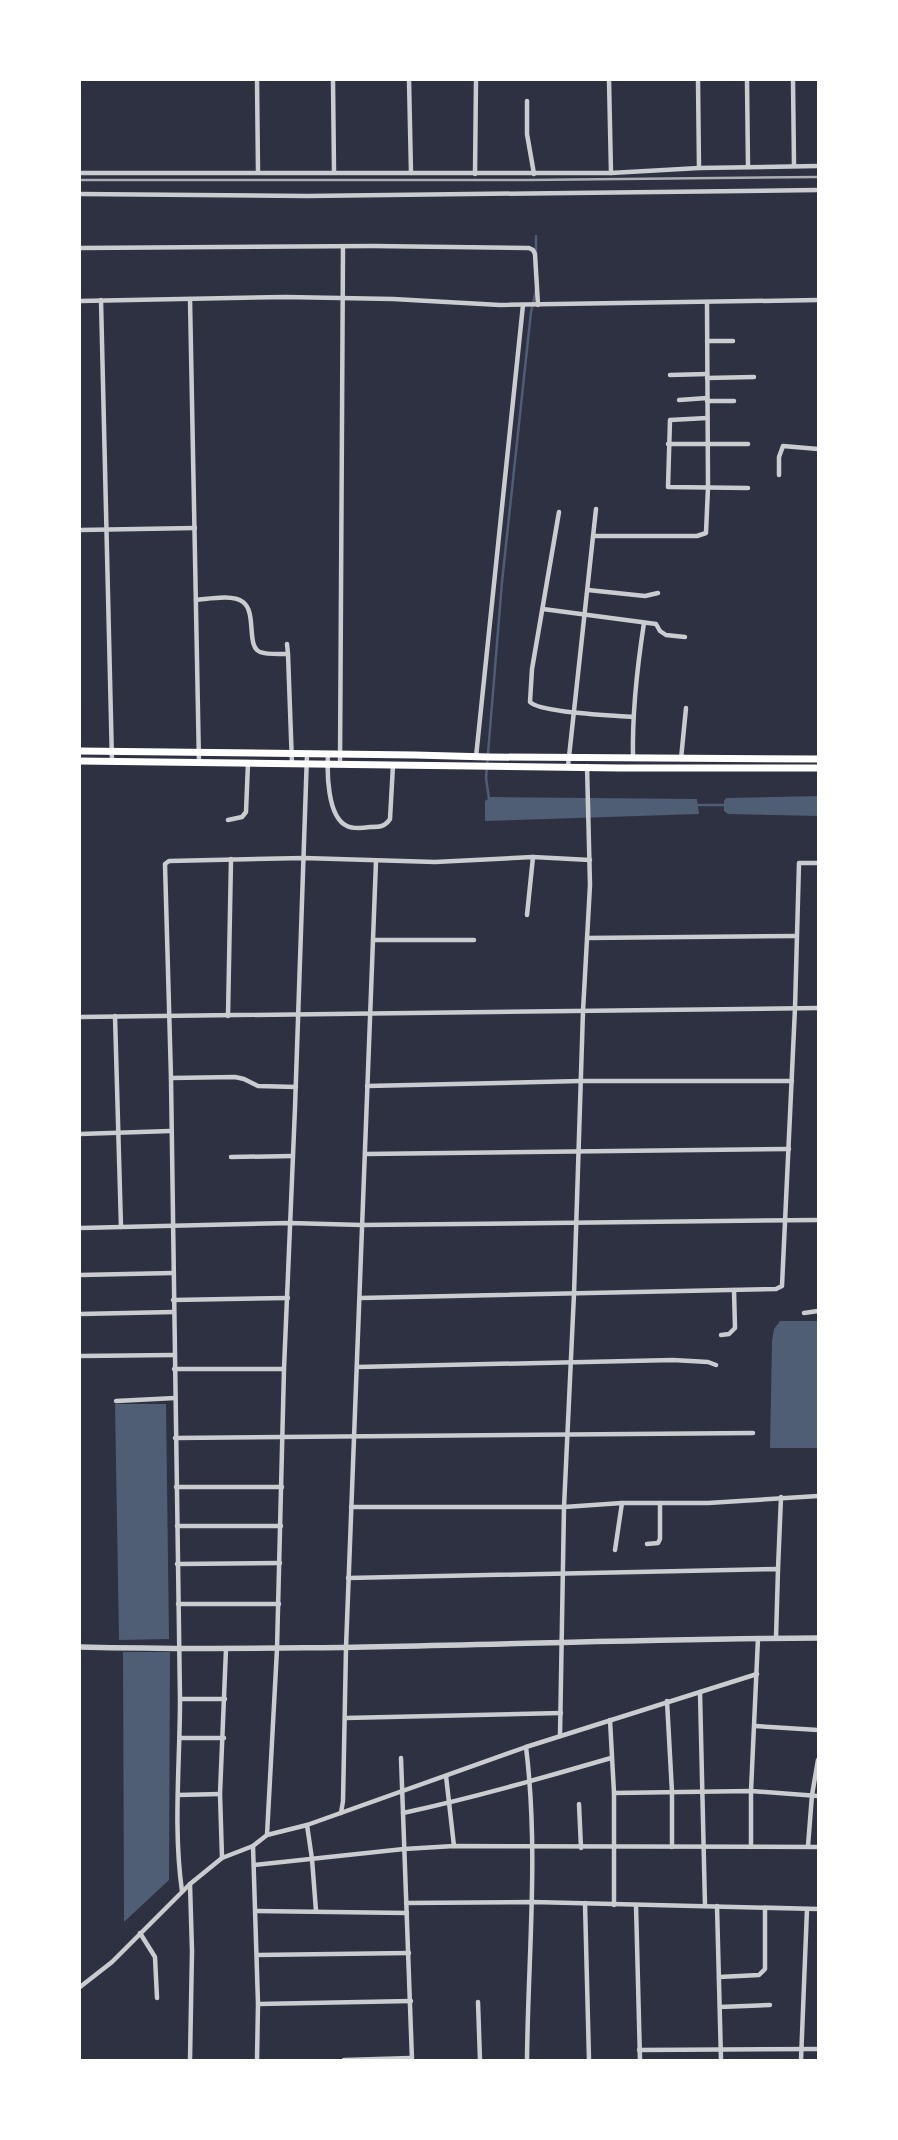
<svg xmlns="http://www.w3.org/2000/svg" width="898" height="2140" font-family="'Public Sans',sans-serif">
  <rect width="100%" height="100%" fill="#2d3142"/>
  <g fill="#4f5d75">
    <polygon points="818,796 818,816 728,814 724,811 724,801 726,798"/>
    <polygon points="491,797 697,799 699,814 485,821 485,801"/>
    <polygon points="780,1321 818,1321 818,1448 770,1448 772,1341 774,1329"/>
    <polygon points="115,1404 166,1404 169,1639 119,1640"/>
    <polygon points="123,1652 170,1652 169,1880 124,1922"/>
  </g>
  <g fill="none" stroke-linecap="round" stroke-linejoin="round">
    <g stroke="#4f5d75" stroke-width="2.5">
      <polyline points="536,252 536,236"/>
      <polyline points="489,799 486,778 502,582 531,312 536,290"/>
      <polyline points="697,805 727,805"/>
    </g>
    <g stroke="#caccd0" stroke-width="4.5">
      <polyline points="257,80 258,172"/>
      <polyline points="333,80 334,172"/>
      <polyline points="409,80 411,173"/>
      <polyline points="609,80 611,173"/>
      <polyline points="698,80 699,168"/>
      <polyline points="747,80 748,167"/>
      <polyline points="793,80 794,166"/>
      <polyline points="527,101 527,134 534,174"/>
      <polyline points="80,173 611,173 699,168 818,166"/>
      <polyline points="475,174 476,80"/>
      <polyline points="80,194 307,196 818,190"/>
      <polyline points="80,248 373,246 529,248 533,250 535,254 538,305"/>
      <polyline points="190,299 199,763"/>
      <polyline points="101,300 112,762"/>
      <polyline points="80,301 286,297 393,299 500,305 818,300"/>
      <polyline points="707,341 733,341"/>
      <polyline points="670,375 707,374"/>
      <polyline points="707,378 754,377"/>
      <polyline points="679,400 707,398"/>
      <polyline points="707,401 734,401"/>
      <polyline points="707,418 670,420 668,487 748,488"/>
      <polyline points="668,444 748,444"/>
      <polyline points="779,475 779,457 783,446 818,449"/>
      <path d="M 559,512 L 532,669 L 530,702 C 541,713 613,715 633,717"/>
      <polyline points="80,530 195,528"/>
      <polyline points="593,536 697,536 706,533 708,487 707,302"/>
      <polyline points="588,590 645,596 658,593"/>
      <path d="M 196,600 C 209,599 232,594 243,602 C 257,612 246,647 260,652 C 268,655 280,654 288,654 L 292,764"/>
      <polyline points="543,609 656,624 660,631 666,635 685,637"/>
      <polyline points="287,644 288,654"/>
      <path d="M 328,754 C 327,772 327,817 347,826 C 353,829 363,828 370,827 C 379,827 385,827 390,819 L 393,765"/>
      <polyline points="476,757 523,305"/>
      <path d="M 633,758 C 632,712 637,668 644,623"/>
      <polyline points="681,759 686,708"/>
      <polyline points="340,764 343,247"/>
      <polyline points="568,766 596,509"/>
      <polyline points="228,820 242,817 246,812 248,763"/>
      <polyline points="527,915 533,857"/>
      <polyline points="587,938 796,936"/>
      <polyline points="373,940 474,940"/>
      <polyline points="115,1016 121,1227"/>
      <polyline points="228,1016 231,859"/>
      <polyline points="80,1017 818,1008"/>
      <polyline points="171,1078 235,1077 244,1079 258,1086 296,1087"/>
      <polyline points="367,1086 580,1081 792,1081"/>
      <polyline points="80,1134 170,1131"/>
      <polyline points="365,1154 789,1149"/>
      <polyline points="231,1157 293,1156"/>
      <polyline points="80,1228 290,1223 362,1225 818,1220"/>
      <polyline points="80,1275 173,1273"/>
      <polyline points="360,1298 776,1289 782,1286 795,1008 799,863 818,863"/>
      <polyline points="173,1300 288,1298"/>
      <polyline points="804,1313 818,1311"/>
      <polyline points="80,1314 173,1312"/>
      <polyline points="721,1335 729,1334 735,1328 734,1290"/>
      <polyline points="80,1356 173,1355"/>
      <polyline points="357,1367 673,1360 708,1362 716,1365"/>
      <polyline points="174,1369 284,1369"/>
      <polyline points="116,1401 175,1398"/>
      <polyline points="175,1438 753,1433"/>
      <polyline points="176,1487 282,1487"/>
      <polyline points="351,1507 564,1507 622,1503 708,1503 818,1496"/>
      <polyline points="177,1526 281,1526"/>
      <polyline points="647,1544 658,1543 660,1539 660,1503"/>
      <polyline points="615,1550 622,1503"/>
      <polyline points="177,1564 280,1563"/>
      <polyline points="778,1569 781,1497"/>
      <polyline points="348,1578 778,1569 776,1638"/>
      <polyline points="178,1604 279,1604"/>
      <polyline points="700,1692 705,1906"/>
      <polyline points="180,1699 225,1699"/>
      <polyline points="667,1701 672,1792 672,1847"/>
      <polyline points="345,1718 561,1713"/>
      <polyline points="610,1720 614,1793 614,1905"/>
      <polyline points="755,1726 818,1730"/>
      <polyline points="560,1736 564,1507 574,1294 583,1011 590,885 587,766"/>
      <polyline points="180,1738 224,1738"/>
      <path d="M 526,1747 C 539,1852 528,1955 527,2060"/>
      <polyline points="401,1758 412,2060"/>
      <polyline points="446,1776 454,1846"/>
      <polyline points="614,1793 751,1791 818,1796"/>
      <polyline points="178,1795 220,1794"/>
      <polyline points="579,1804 581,1848"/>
      <polyline points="341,1813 343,1801 346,1648 376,861"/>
      <path d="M 403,1813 C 473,1798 542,1778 611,1758"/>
      <polyline points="307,1825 312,1859 316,1911"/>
      <polyline points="267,1835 277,1649 284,1369 295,1108 307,754"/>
      <polyline points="253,1846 258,2004 257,2060"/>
      <polyline points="808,1846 812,1795 818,1760"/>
      <polyline points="751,1847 751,1791 758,1638"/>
      <polyline points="222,1858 220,1794 226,1649"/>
      <polyline points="254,1865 404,1849 454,1846 818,1847"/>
      <path d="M 182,1891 C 173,1828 180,1763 180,1699 L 171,1078 L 165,864 L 169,861 L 304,858 L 435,862 L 533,857 L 590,860"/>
      <polyline points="406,1903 533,1902 818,1909"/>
      <polyline points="585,1903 589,2060"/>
      <polyline points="636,1905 640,2060"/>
      <polyline points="717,1906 721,2060"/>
      <polyline points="256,1911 407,1913"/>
      <polyline points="140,1933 155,1957 157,1998"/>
      <polyline points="257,1955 409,1953"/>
      <polyline points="719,1977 759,1975 765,1969 765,1908"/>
      <polyline points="80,1987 112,1962 190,1884 222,1858 253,1846 267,1835 307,1825 526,1747 757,1674"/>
      <polyline points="478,2002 480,2060"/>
      <polyline points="258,2004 411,2001"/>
      <polyline points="720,2007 770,2005"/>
      <polyline points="639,2050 818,2049"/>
      <polyline points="190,2060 192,1951 190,1884"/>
      <polyline points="344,2060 411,2058"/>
      <polyline points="801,2060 807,1909"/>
    </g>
    <path stroke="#caccd0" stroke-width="5.5" d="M 80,1647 C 326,1653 572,1639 818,1638"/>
    <g stroke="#fff" stroke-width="7">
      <polyline points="80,751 415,755 489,757 818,759"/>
      <polyline points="80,761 619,768 818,768"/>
    </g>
    <polyline stroke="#abadb3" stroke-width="2.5" points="80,180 528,180 818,177"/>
  </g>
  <rect width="898" height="2140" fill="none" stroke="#ffffff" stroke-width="162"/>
</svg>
